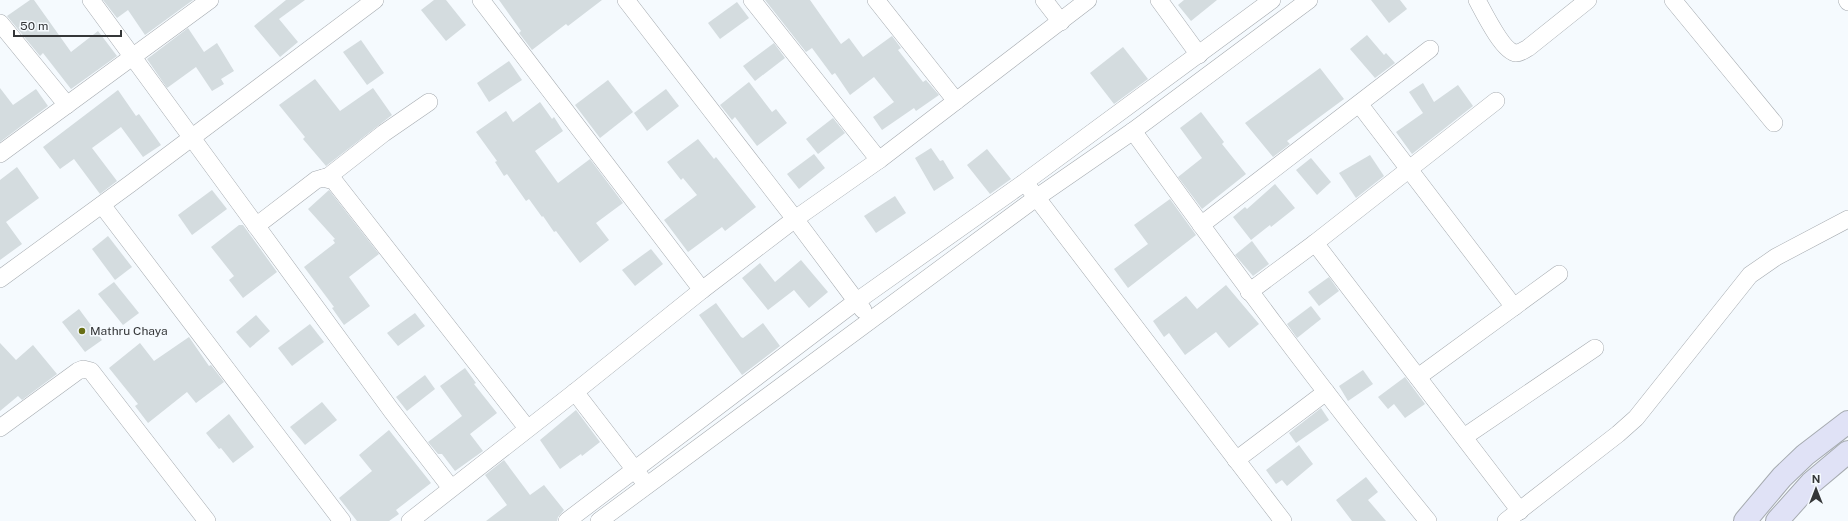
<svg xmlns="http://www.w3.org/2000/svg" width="1848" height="521" font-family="'Public Sans',sans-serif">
  <rect width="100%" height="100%" fill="#f5fafe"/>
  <g fill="#d4dcdf">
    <polygon points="30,0 34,0 71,52 98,31 117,56 71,89 43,53 40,56 7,16"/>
    <polygon points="103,0 193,0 145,35 128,10 117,18"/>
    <polygon points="286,0 305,0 279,19 298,42 280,57 254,26"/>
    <polygon points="434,0 446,0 466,25 446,41 421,10"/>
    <polygon points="499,0 602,0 568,26 566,24 532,50 519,33 521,31"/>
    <polygon points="765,0 810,0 841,44 849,38 863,57 892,36 901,48 898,50 923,82 926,80 939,95 916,111 914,108 882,130 873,117 894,102 874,77 850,95 835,73 832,75 812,48 806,52"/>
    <polygon points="1184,0 1217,0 1191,21 1178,5"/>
    <polygon points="1371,0 1400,0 1407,9 1389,23"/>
    <polygon points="737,2 749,18 720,39 708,23"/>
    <polygon points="188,28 204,52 217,43 234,71 221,79 224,84 212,91 196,67 167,88 147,59"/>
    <polygon points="1367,35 1384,55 1386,53 1395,63 1375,78 1350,49"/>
    <polygon points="361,40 384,73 367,85 343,52"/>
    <polygon points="774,43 785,58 755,81 743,66"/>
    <polygon points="1123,47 1148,79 1114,104 1090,73"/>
    <polygon points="509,61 522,80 489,102 477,83"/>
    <polygon points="1320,68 1344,99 1287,141 1290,144 1273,157 1245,123"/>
    <polygon points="315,79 340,111 373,88 392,115 326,166 303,139 305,137 279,105"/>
    <polygon points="608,80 633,112 600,138 575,105"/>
    <polygon points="749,82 772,112 776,109 787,123 757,146 735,117 732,120 720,105"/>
    <polygon points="1423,83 1434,102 1458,85 1473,106 1412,154 1396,132 1423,113 1409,92"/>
    <polygon points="0,88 13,105 36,89 48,106 0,142"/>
    <polygon points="666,89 679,106 647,131 634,113"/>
    <polygon points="118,90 136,116 139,114 161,145 143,157 121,127 92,148 117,181 100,194 74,159 60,169 43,147"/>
    <polygon points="540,102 552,119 554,117 563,131 535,151 558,183 590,159 623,203 596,223 609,240 580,263 556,231 554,232 543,216 542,217 529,199 526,201 507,174 504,176 495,162 497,161 476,132 506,111 513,122"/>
    <polygon points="1201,112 1224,142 1222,144 1246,174 1202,209 1178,177 1202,158 1180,128"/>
    <polygon points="833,118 845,133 818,154 806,139"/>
    <polygon points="698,139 714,159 716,157 756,207 725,231 722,227 688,252 664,220 697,195 683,178 681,180 667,162"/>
    <polygon points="931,148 940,161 943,160 954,178 934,191 915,158"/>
    <polygon points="987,149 1011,179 990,194 967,165"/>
    <polygon points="814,154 825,168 799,189 787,174"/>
    <polygon points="1370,155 1384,176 1356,198 1339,173"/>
    <polygon points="1311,158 1331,182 1317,195 1296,170"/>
    <polygon points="17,167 39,198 6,222 22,244 0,260 0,180"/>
    <polygon points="1275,184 1295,208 1271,227 1270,225 1251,240 1233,217 1245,207 1247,209"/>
    <polygon points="212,190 227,209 192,235 178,215"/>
    <polygon points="329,190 379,254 349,277 370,306 344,325 332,308 334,307 304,267 335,243 333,240 335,239 308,209"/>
    <polygon points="895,196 906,213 876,233 864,216"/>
    <polygon points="1170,199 1196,235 1128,288 1114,269 1148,244 1134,225"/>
    <polygon points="239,225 243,225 277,272 243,298 229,280 234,276 211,247"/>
    <polygon points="108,236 132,267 115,280 92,249"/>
    <polygon points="1252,241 1269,264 1253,276 1235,255"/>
    <polygon points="651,249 663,264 635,286 622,270"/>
    <polygon points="801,260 828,292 809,308 794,290 768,310 742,278 760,263 775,282"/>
    <polygon points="1329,277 1339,291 1319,306 1308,292"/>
    <polygon points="114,282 139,313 123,325 98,294"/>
    <polygon points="1226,285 1259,324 1229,348 1216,332 1185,355 1169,333 1164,337 1153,321 1186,296 1197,309"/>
    <polygon points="716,303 741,337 743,338 763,323 780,346 742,375 699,315"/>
    <polygon points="1311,306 1321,319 1297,338 1287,324"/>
    <polygon points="79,309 102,340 85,352 62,322"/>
    <polygon points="415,313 425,326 398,346 387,333"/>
    <polygon points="256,315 270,331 250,348 236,332"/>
    <polygon points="310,324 324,342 292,366 278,348"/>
    <polygon points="189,337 209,366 211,365 224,382 196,403 187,392 148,423 135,406 138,404 109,368 140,343 154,361"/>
    <polygon points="0,343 16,360 33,345 57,374 22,400 18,396 0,411"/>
    <polygon points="465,368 476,383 474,384 497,413 470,434 483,451 455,471 442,454 438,454 428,442 462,416 440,386"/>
    <polygon points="1363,370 1373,384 1348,401 1339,386"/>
    <polygon points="425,375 435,389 407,411 396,397"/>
    <polygon points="1405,377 1425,404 1405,418 1394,404 1388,409 1378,397"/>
    <polygon points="322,402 337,420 305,445 290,427"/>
    <polygon points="1321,408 1329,420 1296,443 1289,433"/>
    <polygon points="576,410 600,442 582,456 581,454 560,469 540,440"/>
    <polygon points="229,414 254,447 233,463 221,448 219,449 206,433"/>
    <polygon points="389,430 431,483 396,510 399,514 389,521 357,521 339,498 372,471 359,455"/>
    <polygon points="1299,445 1313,464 1287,486 1282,480 1276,484 1266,470"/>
    <polygon points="504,460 530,495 544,485 564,510 558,517 557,521 486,521 507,505 485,475"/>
    <polygon points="1366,477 1378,492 1368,500 1386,521 1352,521 1336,500"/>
  </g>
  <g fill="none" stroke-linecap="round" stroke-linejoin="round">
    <g stroke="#a6abb0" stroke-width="18">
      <g id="street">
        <polyline points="91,0 391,410 451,488"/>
        <polyline points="481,0 702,290"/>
        <polyline points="626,0 795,219 863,310"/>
        <polyline points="752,0 879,160"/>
        <polyline points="876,0 956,101"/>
        <polyline points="1044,0 1061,22"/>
        <polyline points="1159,0 1199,55"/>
        <path d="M 1477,0 C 1483,11 1503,52 1516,53 C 1521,53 1524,50 1528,48 L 1588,0"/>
        <polyline points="1673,0 1774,123"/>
        <polyline points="1847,0 1848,2"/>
        <polyline points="0,23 67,105"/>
        <polyline points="1360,105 1514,307"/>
        <path d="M 1133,131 C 1229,264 1325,395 1428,521"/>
        <polyline points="0,154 210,0"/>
        <polyline points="323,178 329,176 384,133 429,102"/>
        <polyline points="1030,189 1283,521"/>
        <polyline points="102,205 342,521"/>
        <polyline points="1201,225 1430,49"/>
        <polyline points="256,226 316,180 323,178 334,181 527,428"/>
        <polyline points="1315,243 1520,511"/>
        <polyline points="0,279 130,184 375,0"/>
        <polyline points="1249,292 1315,243 1496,101"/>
        <polyline points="1418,377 1559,274"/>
        <polyline points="575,392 642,479"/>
        <polyline points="0,428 78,371 83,369 91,371 207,521"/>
        <polyline points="1464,437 1595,348"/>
        <polyline points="1236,460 1326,392"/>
        <polyline points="410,521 575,392 702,290 795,219 879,160 1088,0"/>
        <polyline points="567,521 850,306 1025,182 1272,0"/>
        <polyline points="599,521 1036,198 1133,131 1309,0"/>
        <polyline points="1506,521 1618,434 1636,418 1750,275 1776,257 1848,219"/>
      </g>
    </g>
    <g stroke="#a6abb0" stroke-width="24">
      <g id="secondary">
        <polyline points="1745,521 1782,477 1805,455 1848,422"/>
        <polyline points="1777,521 1811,483 1848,452"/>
      </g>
    </g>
    <use href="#street" stroke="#fff" stroke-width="17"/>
    <use href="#secondary" stroke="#e0e2f6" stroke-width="22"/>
  </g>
  <circle fill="#686e14" stroke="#f5fafe" stroke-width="1.5" cx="82" cy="331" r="4"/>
  <g text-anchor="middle" stroke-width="3" stroke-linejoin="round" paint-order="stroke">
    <g font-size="12" fill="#353739" stroke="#f5fafe" text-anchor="start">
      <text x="90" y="335">Mathru Chaya</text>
    </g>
  </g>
  <g transform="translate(1816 489)" stroke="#f5fafe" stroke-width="3" paint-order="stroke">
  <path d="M0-3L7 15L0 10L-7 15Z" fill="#353739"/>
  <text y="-6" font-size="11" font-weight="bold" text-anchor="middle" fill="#353739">N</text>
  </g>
  <path d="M14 30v6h107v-6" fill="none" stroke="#353739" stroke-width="2"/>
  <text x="20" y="30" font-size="12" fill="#353739" stroke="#f5fafe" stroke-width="3" paint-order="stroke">50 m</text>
</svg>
